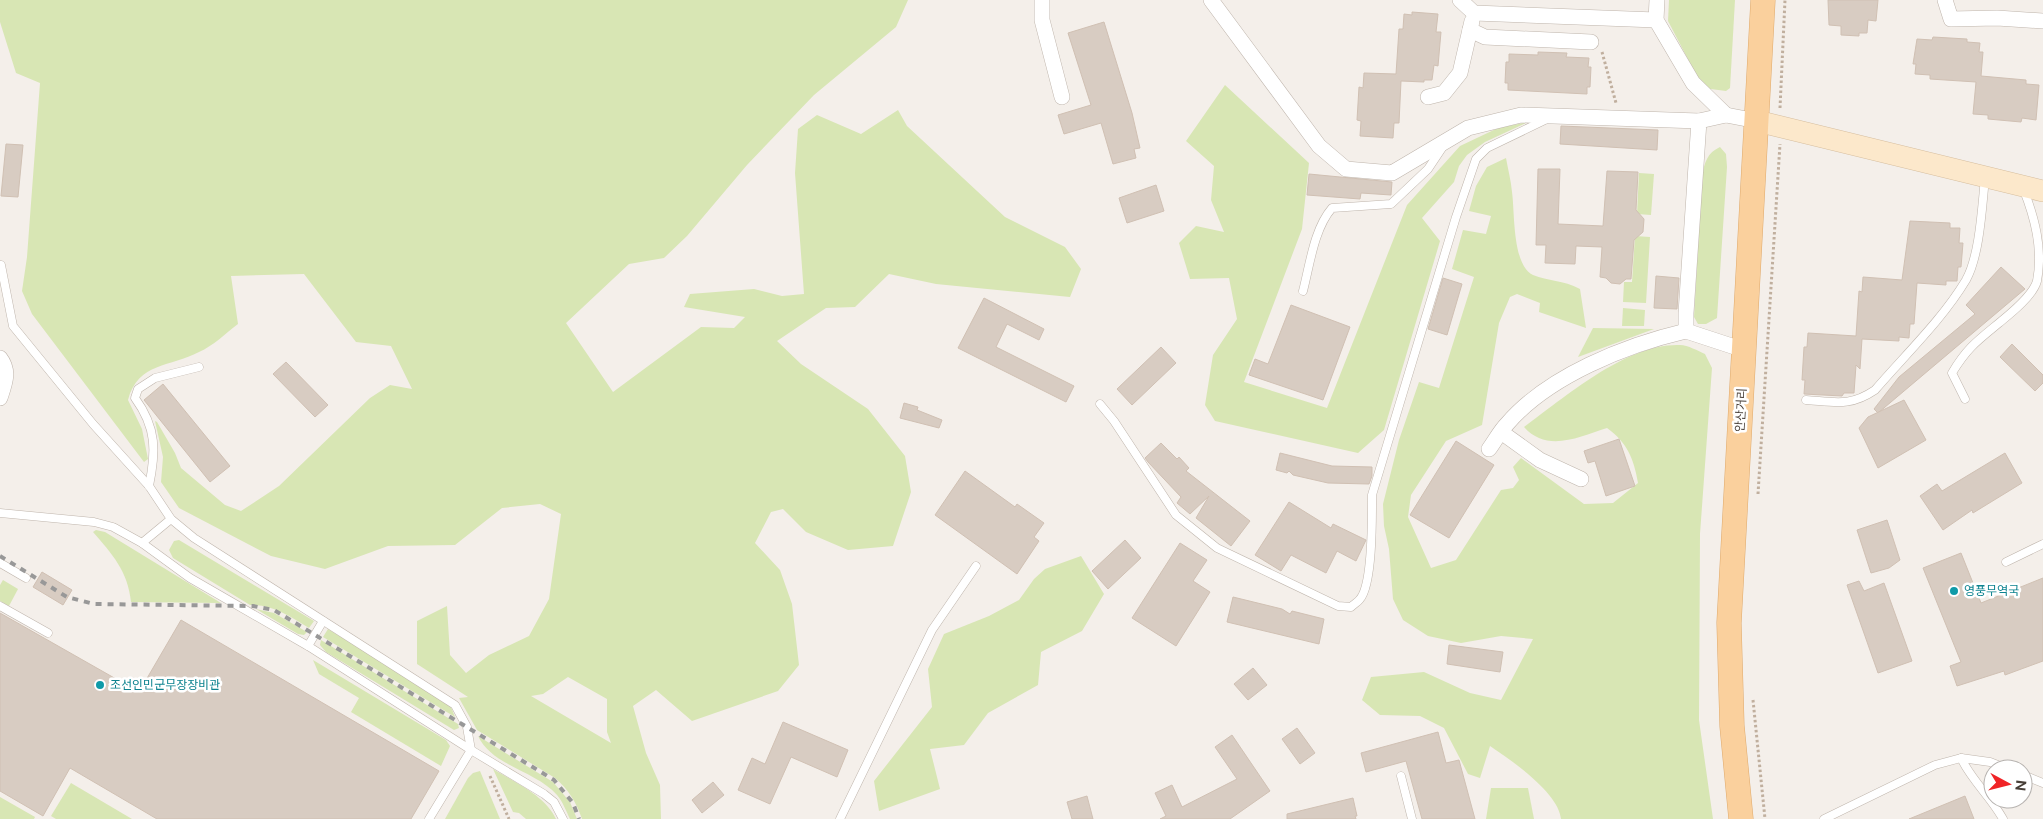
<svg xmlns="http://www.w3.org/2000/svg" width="2043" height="819" font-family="'Public Sans','Noto Sans KR',sans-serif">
  <rect width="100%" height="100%" fill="#f4efea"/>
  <g fill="#d8e6b4" fill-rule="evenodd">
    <path d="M 0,0 L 908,0 L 896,27 L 814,95 L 747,165 L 687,236 L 664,258 L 629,264 L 566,323 L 613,392 L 701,327 L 734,328 L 745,317 L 684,307 L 690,294 L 754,289 L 782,296 L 804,294 L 795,173 L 798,129 L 817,115 L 861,134 L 898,110 L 907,126 L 1005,217 L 1065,247 L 1081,269 L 1070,297 L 936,284 L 889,274 L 855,307 L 826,308 L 777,341 L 801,364 L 868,409 L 905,456 L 911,492 L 893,546 L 848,550 L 806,532 L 783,509 L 771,512 L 755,543 L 780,570 L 792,604 L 799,665 L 778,691 L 692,721 L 656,690 L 633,706 L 646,753 L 660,785 L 661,819 L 582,819 C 576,802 569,790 555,778 L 477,730 L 459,698 L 468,697 L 417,664 L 417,621 L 447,606 L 450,655 L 466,673 L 489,655 L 529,636 L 549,599 L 561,514 L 540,504 L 502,508 L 455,545 L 388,546 L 325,569 L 271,556 L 179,508 L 161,482 L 163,457 L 155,421 L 157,422 L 175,453 L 181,468 L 225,505 L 241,511 L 279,486 L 370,398 L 390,385 L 412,389 L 391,346 L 356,342 L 304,274 L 231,276 L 238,324 C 226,333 213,346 199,352 C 171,367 138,362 128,400 L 142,429 L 148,459 L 144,462 L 32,314 L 22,291 L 27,257 L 40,83 L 16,73 L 0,22 ZM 568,677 L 607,699 L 607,732 L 611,743 L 531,696 L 543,694 Z"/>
    <polygon points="1669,0 1735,0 1730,88 1726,91 1703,88 1668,21"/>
    <polygon points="1225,85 1309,163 1302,229 1244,382 1327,408 1407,205 1460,146 1498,128 1528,122 1485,142 1467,155 1459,166 1454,182 1422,218 1440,241 1384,430 1358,453 1215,421 1205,405 1213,355 1237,319 1229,278 1190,279 1179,243 1196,226 1224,232 1211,200 1214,166 1186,141"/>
    <path d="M 1720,147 L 1726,154 L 1727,167 L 1717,318 L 1706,324 L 1698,324 L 1694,317 L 1702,175 C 1705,162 1707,153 1720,147 Z"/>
    <path d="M 1506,158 C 1508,169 1511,181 1512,192 C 1515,213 1512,265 1533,275 C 1548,281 1563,280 1580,289 L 1586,328 L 1539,312 L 1540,303 L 1517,294 L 1510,297 L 1499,323 L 1482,425 L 1446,441 L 1411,495 L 1408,517 L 1431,568 L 1456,560 L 1501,490 L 1513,488 L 1519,480 L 1513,467 L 1521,458 L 1584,504 L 1613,503 L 1638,483 C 1634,459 1627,442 1607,428 C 1579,437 1547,453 1524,427 C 1565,397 1627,343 1680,345 C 1688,345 1698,351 1705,354 L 1712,368 L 1700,534 L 1699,720 L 1713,819 L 1561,819 C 1559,793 1511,760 1490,746 L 1480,778 L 1468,774 L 1444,728 L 1420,716 L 1380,715 L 1362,700 L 1371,677 L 1424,672 L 1470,693 L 1501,700 L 1533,639 L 1501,636 L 1461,643 L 1428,636 L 1403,620 L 1393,599 L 1389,549 L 1384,526 L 1383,504 L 1399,440 L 1419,382 L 1439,388 L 1474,277 L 1452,269 L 1463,230 L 1486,234 L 1491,216 L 1469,211 L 1476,186 L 1487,167 Z"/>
    <polygon points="1639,173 1654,174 1651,215 1637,214"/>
    <polygon points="1635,236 1650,237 1646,303 1623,302 1624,282 1632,282"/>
    <polygon points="1623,308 1645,310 1644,326 1622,326"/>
    <polygon points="1593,328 1654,329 1578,357"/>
    <path d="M 96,530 L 105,532 L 221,603 L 131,602 C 128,571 112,554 93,532 Z"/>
    <path d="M 179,540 L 314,621 L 309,628 C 289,616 274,605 250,605 L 173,558 L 169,550 L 174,541 Z"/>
    <polygon points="1081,556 1104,594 1082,631 1041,652 1038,685 988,713 964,745 930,749 940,789 879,811 874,781 932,707 928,669 944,634 989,616 1019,600 1034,579 1045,569"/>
    <polygon points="3,580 18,589 9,606 0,601 0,585"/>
    <polygon points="256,609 274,613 307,632 304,635 298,634"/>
    <polygon points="328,629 443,699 451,707 455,717 323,637"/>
    <polygon points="321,640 458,724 459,728 454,730 326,652 320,645"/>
    <polygon points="313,660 446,740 450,746 441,766 351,712 359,698 319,674"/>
    <path d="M 478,736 L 553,782 L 570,802 L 577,819 L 570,819 C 566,811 563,802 557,795 C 536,771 492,766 478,736 Z"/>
    <path d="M 493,769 C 514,782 545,795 556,819 L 526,819 L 519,813 L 513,812 Z"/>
    <polygon points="480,771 500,819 445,819 468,778 473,773"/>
    <polygon points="71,783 132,819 56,819 51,816"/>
    <polygon points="1491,788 1528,788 1534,819 1486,819"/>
    <polygon points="0,797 35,817 34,819 0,819"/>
  </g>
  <g fill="#d8ccc2" stroke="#d0c0b3">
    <polygon points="1828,0 1878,0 1876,21 1868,20 1867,33 1859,33 1859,36 1841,35 1841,26 1829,25"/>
    <polygon points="1412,12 1438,14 1436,32 1441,32 1438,66 1434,65 1432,80 1424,80 1424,82 1401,81 1399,123 1394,123 1393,138 1360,136 1361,121 1357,120 1359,87 1363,88 1364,73 1396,74 1399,29 1403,29 1404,14 1412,15"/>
    <polygon points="1104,22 1132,113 1140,148 1134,149 1136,158 1113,164 1101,123 1064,134 1058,115 1091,105 1068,33"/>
    <polygon points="1933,37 1967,39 1967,42 1980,43 1979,52 1983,52 1981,76 2026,80 2026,84 2039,85 2036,120 2022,118 2021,122 1988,119 1988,115 1973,114 1976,82 1930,79 1930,75 1915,74 1916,64 1913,64 1917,39 1932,40"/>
    <polygon points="1538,52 1567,53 1566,57 1589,58 1588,67 1591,67 1590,87 1587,87 1587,94 1508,90 1508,83 1505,83 1506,62 1509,62 1509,54 1538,55"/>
    <polygon points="1561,126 1658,130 1657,150 1560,144"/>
    <polygon points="6,144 23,145 18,197 1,196"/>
    <polygon points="1538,169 1560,169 1558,224 1603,226 1607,171 1638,172 1636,210 1644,219 1643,232 1634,240 1631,279 1626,279 1620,284 1611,283 1606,278 1600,277 1602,247 1576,246 1575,264 1545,263 1546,245 1536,245"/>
    <polygon points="1309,174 1392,182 1391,195 1361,193 1360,199 1307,195"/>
    <polygon points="1156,185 1164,211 1127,223 1119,198"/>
    <polygon points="1910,221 1950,223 1950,228 1960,228 1959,243 1963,243 1961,267 1958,267 1957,281 1946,281 1946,285 1917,283 1914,324 1910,324 1909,338 1899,337 1899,341 1862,339 1860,369 1856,365 1854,393 1844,393 1842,396 1804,394 1805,380 1802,380 1804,347 1807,347 1808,333 1856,336 1859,291 1862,292 1863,277 1902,280"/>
    <polygon points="2001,267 2025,289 1878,413 1874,409 1899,377 1975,314 1966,305"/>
    <polygon points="1656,276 1679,278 1677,309 1654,308"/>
    <polygon points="1443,278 1462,284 1447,335 1428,329"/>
    <polygon points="984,298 1044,329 1039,340 1007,324 996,347 1074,386 1066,402 958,348"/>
    <polygon points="1291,305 1350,327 1323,400 1249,375 1255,359 1268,364"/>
    <polygon points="2012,344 2043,375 2043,383 2035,391 2000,357"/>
    <polygon points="1161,347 1176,363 1132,405 1117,389"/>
    <polygon points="286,362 328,405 315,417 273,374"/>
    <polygon points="163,384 230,466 210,482 144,400"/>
    <polygon points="1904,400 1926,440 1878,468 1859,428 1868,417"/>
    <polygon points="904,403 918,407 917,410 942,420 939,428 900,418"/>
    <polygon points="1619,439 1635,486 1606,496 1595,461 1588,463 1584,451"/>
    <polygon points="1456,441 1494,465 1449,538 1410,515"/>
    <polygon points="1161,443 1177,459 1179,457 1189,468 1186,471 1250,521 1231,546 1196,518 1209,496 1190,514 1177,503 1181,497 1148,462 1145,458"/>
    <polygon points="1280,453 1332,466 1372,467 1372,476 1369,484 1328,483 1293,475 1289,471 1287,473 1276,470"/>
    <polygon points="2005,453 2022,483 1973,513 1972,510 1943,530 1920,496 1937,484 1942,491"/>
    <polygon points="965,471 1015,507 1017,504 1044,523 1034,537 1039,541 1017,574 935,515"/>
    <polygon points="1289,502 1331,528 1333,524 1366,540 1356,561 1337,551 1326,573 1291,555 1281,571 1255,555"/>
    <polygon points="1887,520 1900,560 1889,568 1871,573 1857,530"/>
    <polygon points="1125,540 1141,558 1108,589 1092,571"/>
    <polygon points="1180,543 1207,560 1193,581 1210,592 1176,646 1132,618"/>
    <polygon points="1961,553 1981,603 2043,578 2043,661 2005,675 2004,671 1957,686 1950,666 1961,662 1923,568"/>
    <polygon points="42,572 72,590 63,605 33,587"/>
    <polygon points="1859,581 1864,591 1884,583 1912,661 1878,673 1847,585"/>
    <polygon points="1233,597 1282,609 1290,614 1292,611 1324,619 1319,644 1227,622"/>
    <polygon points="0,613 139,692 181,620 439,771 411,819 157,819 70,768 43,816 0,791"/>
    <polygon points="1449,645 1503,652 1500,672 1447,664"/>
    <polygon points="1253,668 1267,685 1248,700 1234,684"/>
    <polygon points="783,722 848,750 837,777 791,757 770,804 738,790 752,758 765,764"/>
    <polygon points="1297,728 1315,753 1300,764 1282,739"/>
    <polygon points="1438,732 1446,763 1459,760 1475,819 1422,819 1406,761 1366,772 1361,753"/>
    <polygon points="1232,735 1270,791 1230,819 1160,819 1166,816 1155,793 1172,785 1182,807 1237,779 1215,747"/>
    <polygon points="713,782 724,795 702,813 692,800"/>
    <polygon points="1087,796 1093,819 1072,819 1067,802"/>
    <polygon points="1965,796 1974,819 1909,819"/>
    <polygon points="1353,798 1357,816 1355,816 1356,819 1287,819 1287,814"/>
  </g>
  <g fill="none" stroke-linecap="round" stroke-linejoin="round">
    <g stroke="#bfb5ac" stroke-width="9">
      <g id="lane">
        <polyline points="1,265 13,326 93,424 149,486 171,519 194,538 455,705 467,727 471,750 429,819"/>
        <path d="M 1303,291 C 1310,264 1314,229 1332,208 L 1391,204 L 1428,169 L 1442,148"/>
        <path d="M 1965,399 L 1952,373 C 1967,348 1977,341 1999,323 C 2010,314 2033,296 2037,281 C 2043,249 2035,218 2023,188"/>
        <path d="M 1806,400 C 1835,402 1850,407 1875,390 C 1905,355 1942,320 1966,280 C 1980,255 1982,206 1985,178"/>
        <path d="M 1100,404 L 1114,421 L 1176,515 L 1217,548 L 1338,606 L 1351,607 C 1354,604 1358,602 1360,599 C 1373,584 1372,515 1372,495 L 1456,217 L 1476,159 L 1487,148 L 1547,119"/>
        <path d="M 149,486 C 156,452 157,428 135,398 L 138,389 L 155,378 L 199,367"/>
        <polyline points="0,513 94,522 113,527 142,543 190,578 308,646 471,750 544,794 554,802 563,819"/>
        <polyline points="142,543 171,519"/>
        <polyline points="2006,562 2043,544"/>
        <polyline points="0,563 26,578"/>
        <polyline points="0,606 48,633"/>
        <polyline points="308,646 323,621"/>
        <path d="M 1961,758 C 1972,781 1991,797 2003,819"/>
        <polyline points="2023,775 2043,783"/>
        <polyline points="1401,776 1412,819"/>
        <polyline points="840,819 932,630 976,566"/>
        <polyline points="1824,819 1935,765 1961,758 1990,762 2008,769"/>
      </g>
    </g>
    <g stroke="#bfb5ac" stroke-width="16">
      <g id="street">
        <polyline points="1042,0 1042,20 1062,97"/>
        <polyline points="1211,0 1319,146 1346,169 1392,173 1468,128 1521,115 1699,121"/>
        <polyline points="1460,0 1474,13 1656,20"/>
        <polyline points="1657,0 1656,20 1693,83 1726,115"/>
        <polyline points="1945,0 1951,19 1997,18 2043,21"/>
        <polyline points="1470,30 1485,37 1591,42"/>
        <polyline points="1428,97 1444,93 1460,73 1472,21"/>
        <polyline points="1744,350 1686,331 1686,313 1699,121 1726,115 1757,121"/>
        <path d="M 0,358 C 10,371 5,383 0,398"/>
        <polyline points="1501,432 1540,460 1581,479"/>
        <path d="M 1489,449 C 1495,441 1500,431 1507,424 C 1548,376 1626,345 1686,331"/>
      </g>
    </g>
    <g stroke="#d5bd9e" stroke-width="22">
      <polyline id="secondary" points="1757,121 2043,191"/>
    </g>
    <g stroke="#dfaa6d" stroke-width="25">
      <polyline id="primary" points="1741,819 1732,726 1729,623 1763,0"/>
    </g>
    <g stroke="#c0af9e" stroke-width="3" stroke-dasharray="2.5 2.5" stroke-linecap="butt">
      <polyline points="1602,52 1616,103"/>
      <polyline points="1780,108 1785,0"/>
      <polyline points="1758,494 1780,144"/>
      <polyline points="1753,700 1765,819"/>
      <polyline points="490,776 509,819"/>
    </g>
    <use href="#lane" stroke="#fff" stroke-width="8"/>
    <use href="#street" stroke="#fff" stroke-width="15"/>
    <use href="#secondary" stroke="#fce8cb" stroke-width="21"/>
    <use href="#primary" stroke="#fad09d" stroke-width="24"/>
    <polyline stroke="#989898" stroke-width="4" stroke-dasharray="6 6" stroke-linecap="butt" points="0,556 67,597 94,604 253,606 274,610 554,780 573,803 579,819"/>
  </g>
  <g fill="#0f9aa8" stroke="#fff" stroke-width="2">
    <circle cx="1954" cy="591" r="5"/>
    <circle cx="100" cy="685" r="5"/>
  </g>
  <g text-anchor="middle" stroke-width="5" stroke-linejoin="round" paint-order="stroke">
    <g font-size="12" fill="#483f38" stroke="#fff">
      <text transform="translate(1741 410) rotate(-87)" y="4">안산거리</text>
    </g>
    <g font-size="12" fill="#0d838f" stroke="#fff" text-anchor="start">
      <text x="1964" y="595">영풍무역국</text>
      <text x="110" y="689">조선인민군무장장비관</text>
    </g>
  </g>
  <g transform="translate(2008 784) rotate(97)"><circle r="24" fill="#ffffff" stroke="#b6b2af"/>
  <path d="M0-4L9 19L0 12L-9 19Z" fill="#f02427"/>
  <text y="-8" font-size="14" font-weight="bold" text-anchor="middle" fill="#483f38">N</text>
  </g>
</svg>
